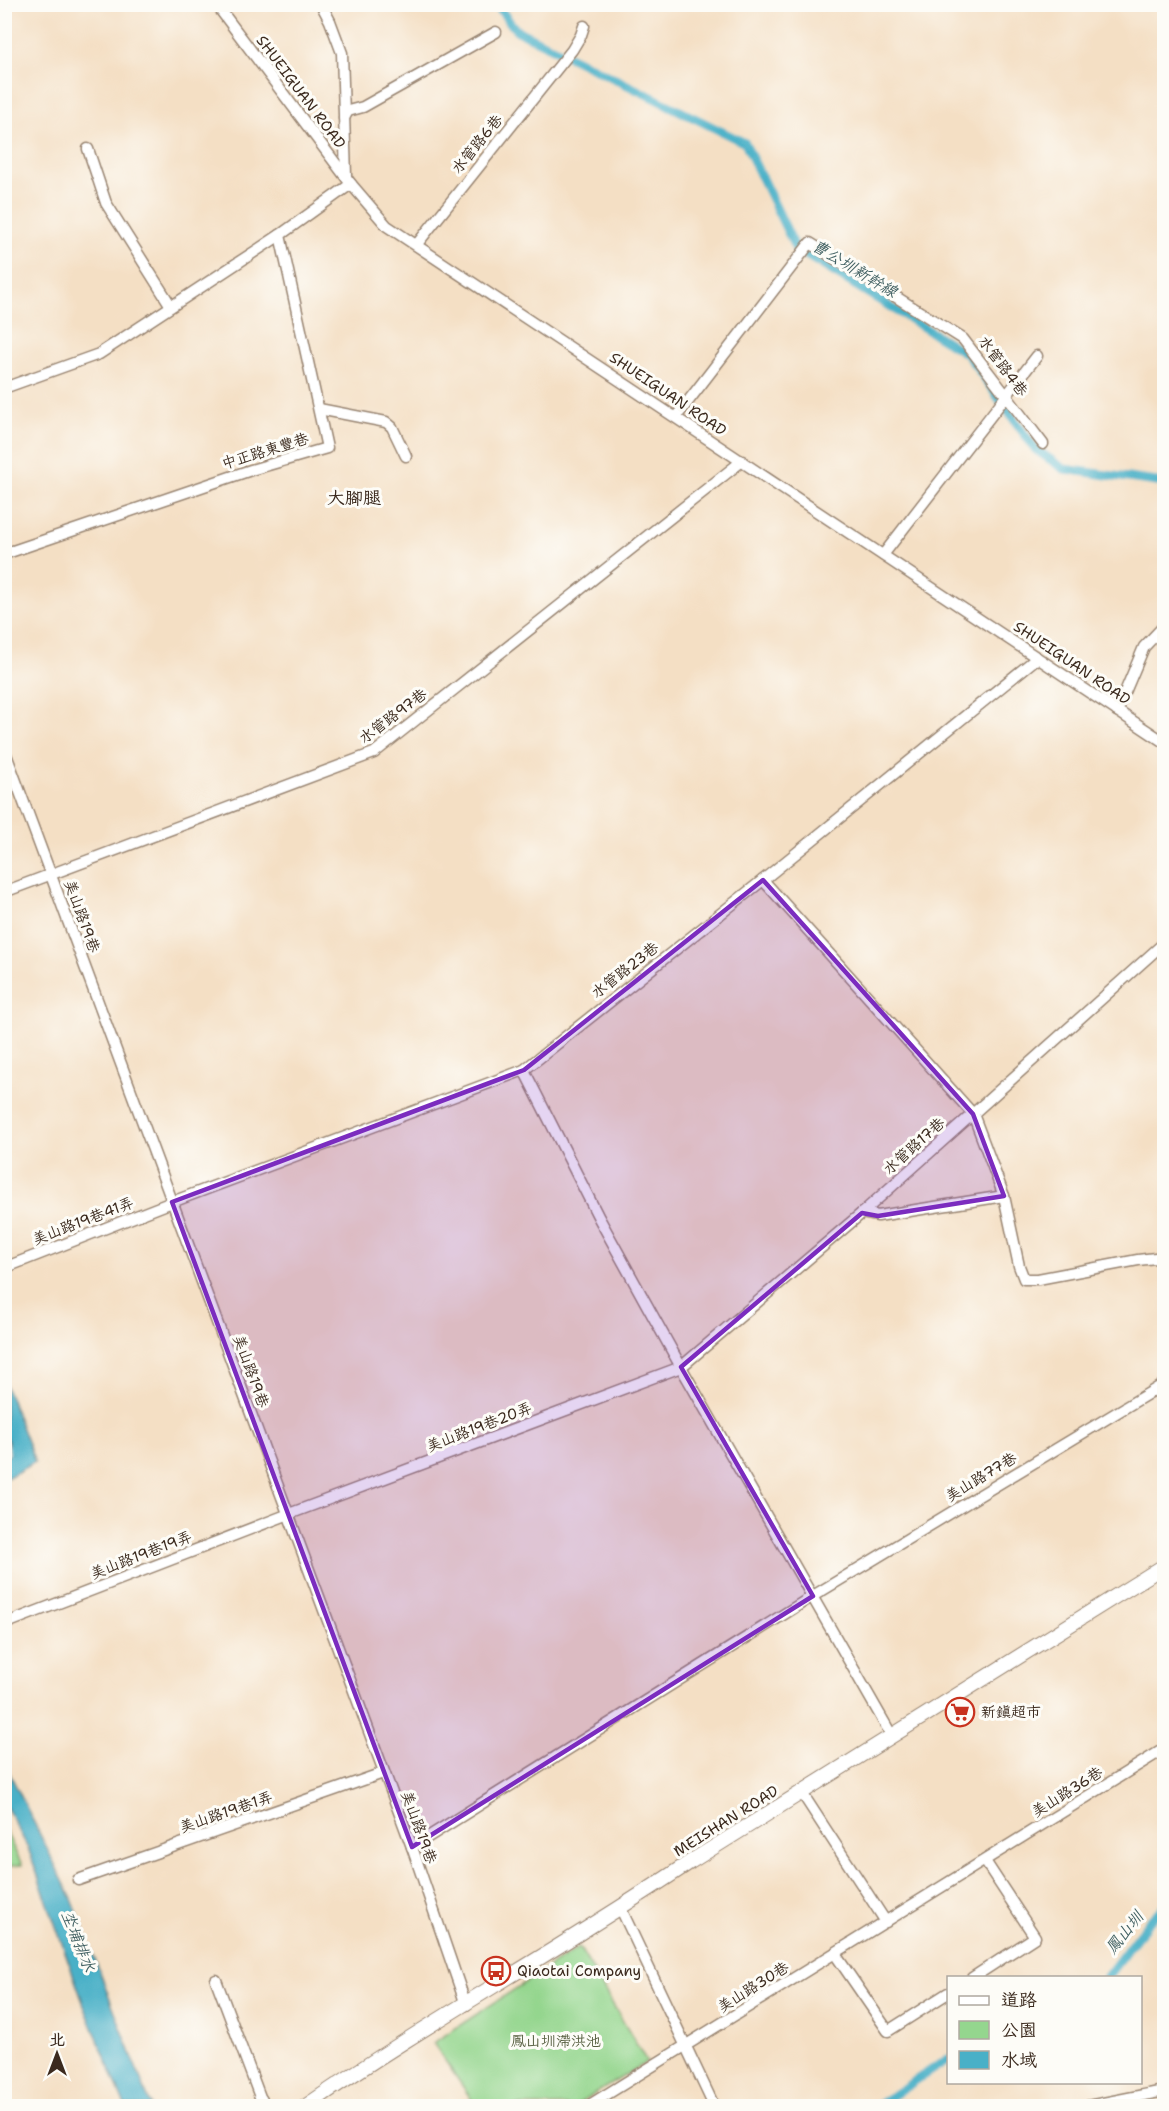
<svg xmlns="http://www.w3.org/2000/svg" width="1169" height="2111" font-family="'Shantell Sans','LXGW WenKai TC',sans-serif">
  <rect width="100%" height="100%" fill="#fdfcf7"/>
  <filter id="ink" filterUnits="userSpaceOnUse"><feTurbulence type="fractalNoise" baseFrequency=".0167" numOctaves="2"/><feDisplacementMap in="SourceGraphic" scale="12" xChannelSelector="R" yChannelSelector="G"/><feConvolveMatrix kernelMatrix="1 2 1 2 8 2 1 2 1" color-interpolation-filters="sRGB"/></filter>
  <filter id="wash" filterUnits="userSpaceOnUse"><feTurbulence type="fractalNoise" baseFrequency=".008" numOctaves="4" result="noise"/><feDisplacementMap in="SourceGraphic" scale="24" xChannelSelector="R" yChannelSelector="G"/><feGaussianBlur stdDeviation="1.35" result="paint"/><feColorMatrix in="noise" values="0 0 0 0 0 0 0 0 0 0 0 0 0 0 0 0 0 1.4 0 .05"/><feComposite in="paint" operator="in"/></filter>
  <g filter="url(#wash)">
    <rect width="100%" height="100%" fill="#f4dfc4"/>
    <g fill="#94d68e" stroke="#688056" stroke-width="1.5">
      <polygon points="5,1830 22,1865 5,1867"/>
      <polygon points="579,1947 647,2062 575,2106 476,2106 433,2043"/>
    </g>
    <g fill="#49b0c7" stroke="#426d72" stroke-width="1.5">
      <polygon points="4,1382 35,1462 5,1479 5,1458 12,1453 5,1433"/>
      <polygon points="4,1762 72,1899 151,2106 125,2106 85,2008 28,1848 5,1804"/>
    </g>
    <g fill="none" stroke-linecap="round" stroke-linejoin="round">
      <polyline stroke="#49b0c7" stroke-width="3" points="4,1462 11,1457 10,1446"/>
      <g stroke="#49b0c7" stroke-width="9">
        <polyline points="496,4 516,30 745,143 796,249 967,354 1035,449 1064,469 1164,483"/>
        <polyline points="1106,1978 1146,1925 1164,1906"/>
        <polyline points="877,2106 948,2059"/>
      </g>
    </g>
  </g>
  <g filter="url(#ink)">
    <g fill="none" stroke-linecap="round" stroke-linejoin="round">
      <g stroke="#988471" stroke-width="13">
        <g id="minor">
          <polyline points="216,4 351,184 387,226 1164,742"/>
          <polyline points="321,4 330,21 342,53 346,176"/>
          <polyline points="344,118 348,111 363,107 496,32"/>
          <polyline points="88,149 106,203 171,306"/>
          <polyline points="417,244 572,50 581,35 584,26"/>
          <polyline points="4,388 99,354 280,235"/>
          <polyline points="319,409 386,422 392,427 406,456"/>
          <polyline points="676,417 810,243 963,339 1043,444"/>
          <polyline points="4,554 251,470 327,448 280,235 351,184"/>
          <polyline points="883,555 1037,356"/>
          <polyline points="1117,711 1144,647 1164,626"/>
          <polyline points="4,749 412,1847 466,2005"/>
          <polyline points="763,880 973,1114 1004,1196 1019,1266 1024,1279 1038,1279 1138,1260 1164,1257"/>
          <polyline points="4,892 374,753 742,461"/>
          <polyline points="524,1070 599,1218 681,1367 892,1736"/>
          <polyline points="862,1213 878,1216 1004,1196"/>
          <polyline points="4,1268 172,1202 524,1070 763,880 1037,658"/>
          <polyline points="4,1624 289,1514 681,1367 862,1213 1164,943"/>
          <polyline points="802,1793 886,1922"/>
          <polyline points="412,1847 813,1596 1164,1384"/>
          <polyline points="78,1880 383,1773"/>
          <polyline points="621,1909 714,2106"/>
          <polyline points="835,1954 888,2031 948,1993"/>
          <polyline points="972,1978 1035,1937 985,1861"/>
          <polyline points="216,1980 260,2097 266,2106"/>
          <polyline points="588,2106 1164,1749"/>
          <polyline points="1088,2106 1164,2091"/>
        </g>
      </g>
      <g stroke="#988471" stroke-width="16">
        <path id="tertiary" d="M 306,2106 C 431,2020 564,1947 690,1862 L 1164,1566"/>
      </g>
      <use href="#minor" stroke="#fff" stroke-width="10"/>
      <use href="#tertiary" stroke="#fff" stroke-width="14"/>
    </g>
  </g>
  <path fill="#7b2cbf" fill-opacity="0.2" stroke="#7b2cbf" stroke-width="4.5" stroke-linejoin="round" d="M 763,880 L 973,1114 L 1004,1196 L 878,1216 L 862,1213 L 681,1367 L 813,1596 L 412,1847 L 172,1202 L 524,1070 Z"/>
  <defs>
    <g id="supermarket-ring" transform="scale(1.5)"><circle r="9.5" fill="#fdfcf7" stroke="#c8321e" stroke-width="1.5"/><path d="M-6-5.5h2.5l.6 2H6L4.5 2H-2.5L-4.4-4H-6ZM-1.5 3.2a1.3 1.3 0 1 0 .1 0ZM3 3.2a1.3 1.3 0 1 0 .1 0Z" fill="#c8321e"/></g>
    <g id="bus-ring" transform="scale(1.5)"><circle r="9.5" fill="#fdfcf7" stroke="#c8321e" stroke-width="1.5"/><path d="M-5-6H5V4H4V6H2V4H-2V6H-4V4H-5ZM-3.5-4V0h7V-4ZM-3.5 1.2v1.5H-2V1.2ZM2 1.2v1.5H3.5V1.2Z" fill="#c8321e"/></g>
  </defs>
  <g fill-rule="evenodd">
    <use href="#supermarket-ring" x="960" y="1712"/>
    <use href="#bus-ring" x="496" y="1971"/>
  </g>
  <g text-anchor="middle" stroke-width="6" stroke-linejoin="round" paint-order="stroke">
    <g font-size="15" fill="#3b2a1e" stroke="#fdfcf7">
      <text transform="translate(301 92) rotate(53)" y="5">SHUEIGUAN ROAD</text>
      <text transform="translate(477 144) rotate(-51)" y="5">水管路6巷</text>
      <text transform="translate(1003 366) rotate(53)" y="5">水管路4巷</text>
      <text transform="translate(668 394) rotate(34)" y="5">SHUEIGUAN ROAD</text>
      <text transform="translate(265 451) rotate(-17)" y="5">中正路東豐巷</text>
      <text transform="translate(1072 663) rotate(34)" y="5">SHUEIGUAN ROAD</text>
      <text transform="translate(393 716) rotate(-37)" y="5">水管路97巷</text>
      <text transform="translate(82 916) rotate(70)" y="5">美山路19巷</text>
      <text transform="translate(625 970) rotate(-38)" y="5">水管路23巷</text>
      <text transform="translate(914 1146) rotate(-42)" y="5">水管路17巷</text>
      <text transform="translate(83 1221) rotate(-21)" y="5">美山路19巷41弄</text>
      <text transform="translate(251 1371) rotate(70)" y="5">美山路19巷</text>
      <text transform="translate(479 1427) rotate(-21)" y="5">美山路19巷20弄</text>
      <text transform="translate(981 1477) rotate(-31)" y="5">美山路77巷</text>
      <text transform="translate(141 1555) rotate(-21)" y="5">美山路19巷19弄</text>
      <text transform="translate(1067 1792) rotate(-32)" y="5">美山路36巷</text>
      <text transform="translate(226 1812) rotate(-19)" y="5">美山路19巷1弄</text>
      <text transform="translate(726 1821) rotate(-32)" y="5">MEISHAN ROAD</text>
      <text transform="translate(419 1827) rotate(70)" y="5">美山路19巷</text>
      <text transform="translate(753 1987) rotate(-32)" y="5">美山路30巷</text>
    </g>
    <g font-size="15" fill="#3b2a1e" stroke="#fdfcf7" text-anchor="start">
      <text x="981" y="1717">新鎮超市</text>
      <text x="517" y="1976">Qiaotai Company</text>
    </g>
    <g font-size="15" fill="#565e40" stroke="#fdfcf7">
      <text x="556" y="2046">鳳山圳滯洪池</text>
    </g>
    <g font-size="16" font-style="italic" fill="#416062" stroke="#fdfcf7">
      <text transform="translate(855 268) rotate(31)" y="6">曹公圳新幹線</text>
      <text transform="translate(1124 1932) rotate(-51)" y="6">鳳山圳</text>
      <text transform="translate(79 1941) rotate(68)" y="6">坔埔排水</text>
    </g>
    <g font-size="18" fill="#3b2a1e" stroke="#fdfcf7">
      <text x="354" y="504">大腳腿</text>
    </g>
  </g>
  <rect width="1169" height="2111" fill="none" stroke="#fdfcf7" stroke-width="24"/>
  <rect x="947" y="1976" width="195" height="108" fill="#fdfcf7" stroke="#afa8a0" stroke-width="1.5"/>
  <rect x="959" y="1996" width="30" height="9" fill="#ffffff" stroke="#afa8a0" stroke-width="1.5"/>
  <text x="1001" y="2006" font-size="18" fill="#3b2a1e">道路</text>
  <rect x="959" y="2021" width="30" height="18" fill="#94d68e" stroke="#afa8a0" stroke-width="1.5"/>
  <text x="1001" y="2036" font-size="18" fill="#3b2a1e">公園</text>
  <rect x="959" y="2051" width="30" height="18" fill="#49b0c7" stroke="#afa8a0" stroke-width="1.5"/>
  <text x="1001" y="2066" font-size="18" fill="#3b2a1e">水域</text>
  <g transform="translate(57 2054)" stroke="#fdfcf7" stroke-width="4.5" paint-order="stroke">
  <path d="M0-4.5L10 22L0 15L-10 22Z" fill="#3b2a1e"/>
  <text y="-9" font-size="16" font-weight="bold" text-anchor="middle" fill="#3b2a1e">北</text>
  </g>
</svg>
